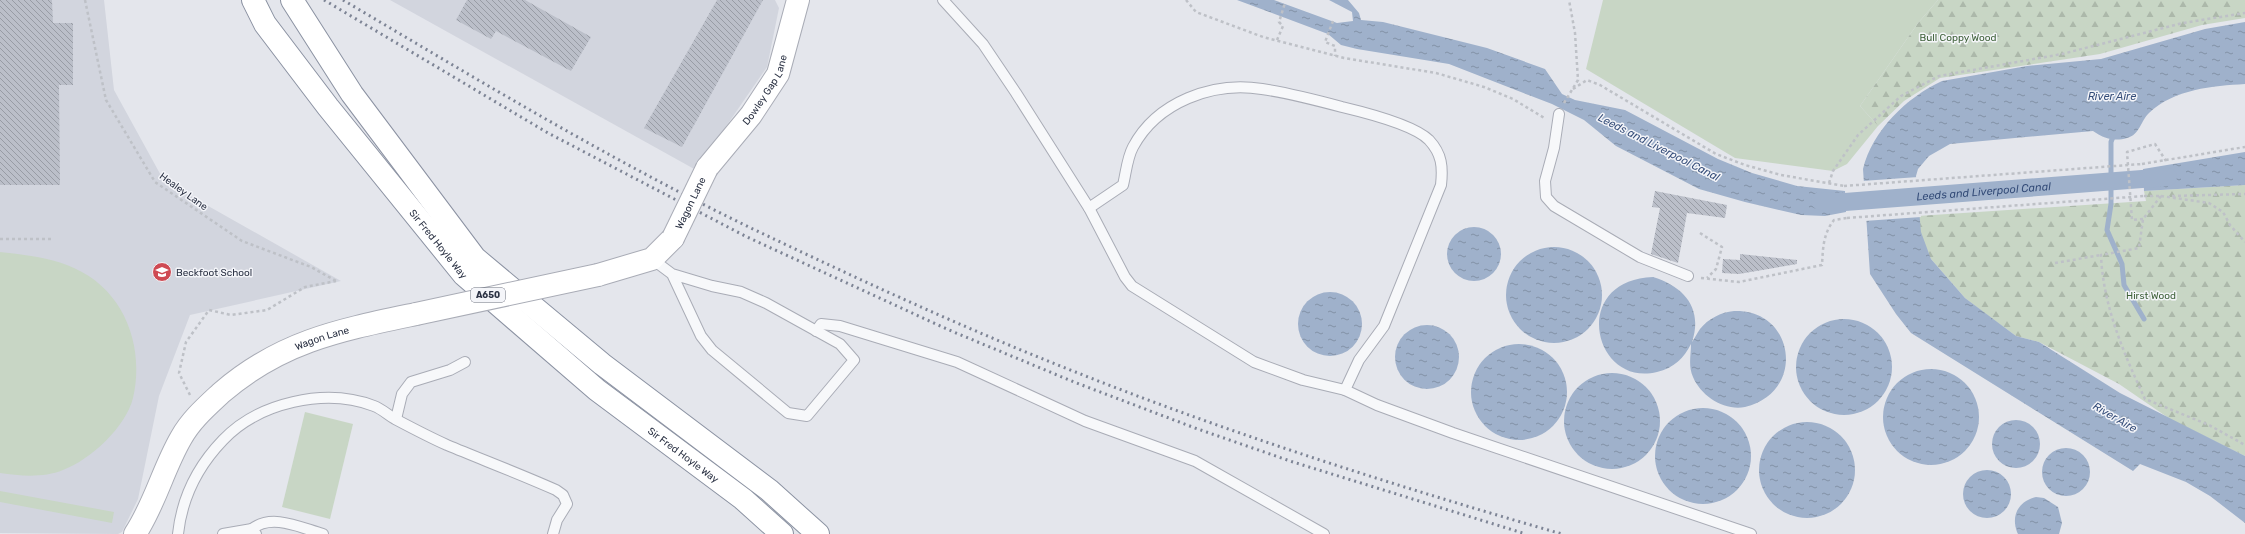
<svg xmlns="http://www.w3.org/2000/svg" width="2245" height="534" font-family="Rubik,sans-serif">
  <defs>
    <pattern id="forest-firs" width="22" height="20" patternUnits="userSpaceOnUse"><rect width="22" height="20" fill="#c8d6c5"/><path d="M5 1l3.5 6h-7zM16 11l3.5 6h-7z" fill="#acb8aa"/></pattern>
    <pattern id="water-ripples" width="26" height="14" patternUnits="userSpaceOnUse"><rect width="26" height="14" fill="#9fb1cb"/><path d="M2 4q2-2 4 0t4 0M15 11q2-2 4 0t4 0" fill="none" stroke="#8291a6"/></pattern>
    <pattern id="building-back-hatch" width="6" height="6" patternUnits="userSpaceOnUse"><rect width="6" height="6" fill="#bbbfc9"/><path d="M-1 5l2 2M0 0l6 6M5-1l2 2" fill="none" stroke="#989ca5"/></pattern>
  </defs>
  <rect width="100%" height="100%" fill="#e4e6ec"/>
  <g fill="#d2d5de">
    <polygon points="0,0 104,0 114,90 164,181 341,281 190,315 159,396 138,499 122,532 118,534 0,533"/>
    <polygon points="390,0 775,0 779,8 767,67 696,170"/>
  </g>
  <g fill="#c8d6c5">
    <polygon points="1603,0 1938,0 1918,23 1860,106 1878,126 1847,164 1833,171 1735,158 1586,69"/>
    <path d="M 0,252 C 25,255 50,257 74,268 C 124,290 145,346 133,398 C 126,427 90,460 63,470 C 44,478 20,476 0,473 Z"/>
    <polygon points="305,412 353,424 330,519 282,507"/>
    <polygon points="0,491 114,512 112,523 0,502"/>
  </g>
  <g fill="url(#forest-firs)">
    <polygon points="1938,0 2245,0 2245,18 2202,25 2100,54 1940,78 1904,101 1878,126 1860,106 1918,23"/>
    <polygon points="2245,185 2245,456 2170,419 2119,384 2039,342 2016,336 1987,315 1965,298 1931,259 1920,234 1918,216 2146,201 2144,191"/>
  </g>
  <g fill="url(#water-ripples)">
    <polygon points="1237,0 1274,0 1337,23 1353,21 1352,12 1329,0 1348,0 1359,13 1361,20 1383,22 1487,48 1545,69 1562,94 1575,100 1625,110 1718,159 1752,173 1797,186 1845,191 1846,212 1825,216 1801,215 1745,202 1699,189 1616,146 1584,120 1552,104 1449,64 1357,49 1341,45 1328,34"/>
    <path d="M 2245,22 L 2245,84 C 2213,86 2174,89 2149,113 C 2141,120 2140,135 2127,138 C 2114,142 2103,138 2093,131 L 1950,144 L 1929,156 L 1918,169 L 1916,176 L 1921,232 L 1931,259 L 1965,298 L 2016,336 L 2039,342 L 2120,393 L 2245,456 L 2245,523 L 2210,496 L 2186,482 L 2140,464 L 2133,471 L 1911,333 L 1896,314 L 1870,274 L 1863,169 C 1872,131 1907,97 1942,81 L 2027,66 L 2101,59 L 2205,29 Z"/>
    <polygon points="2245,152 2245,185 2144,191 2143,169"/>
    <circle cx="1474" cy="254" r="27"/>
    <circle cx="1554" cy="295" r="48"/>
    <path d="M 1653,277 C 1685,287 1703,309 1692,342 C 1695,338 1697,333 1700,329 C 1708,319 1721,312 1734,311 C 1796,309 1806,393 1745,407 C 1724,411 1701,396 1693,377 C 1688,366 1691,355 1691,344 C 1684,358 1674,368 1657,372 C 1593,388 1569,280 1653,277 Z"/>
    <circle cx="1330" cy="324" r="32"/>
    <circle cx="1844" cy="367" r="48"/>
    <circle cx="1427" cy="357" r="32"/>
    <circle cx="1519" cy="392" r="48"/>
    <circle cx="1931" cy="417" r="48"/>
    <circle cx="1612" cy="421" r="48"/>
    <circle cx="1703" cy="456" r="48"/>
    <circle cx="2016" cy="444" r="24"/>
    <circle cx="1807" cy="470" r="48"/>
    <circle cx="2066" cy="472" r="24"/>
    <circle cx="1987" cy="494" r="24"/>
    <path d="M 2036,497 L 2044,498 L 2058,507 L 2062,523 L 2059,534 L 2018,534 L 2017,532 C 2011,515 2018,502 2036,497 Z"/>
  </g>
  <polygon fill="#e4e6ec" points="1918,177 1921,217 1864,221 1862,181"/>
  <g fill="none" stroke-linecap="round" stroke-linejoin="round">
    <polyline stroke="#9fb1cb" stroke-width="5" points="2114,134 2111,142 2111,204 2107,230 2122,264 2124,285 2144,319"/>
    <path stroke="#9fb1cb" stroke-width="18" id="s1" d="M 1820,201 L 1845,202 L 2168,177"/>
  </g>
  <g fill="url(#building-back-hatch)">
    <polygon points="0,0 52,0 53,23 73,23 73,85 59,85 60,185 0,185"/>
    <polygon points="467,0 525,0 591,37 571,71 496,31 491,39 456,20"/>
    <polygon points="717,0 763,0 682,147 644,128"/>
    <polygon points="1655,191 1727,205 1725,218 1687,213 1678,263 1651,254 1660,208 1652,207"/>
    <polygon points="1740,254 1797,260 1797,264 1739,274 1722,273 1723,259 1740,260"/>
  </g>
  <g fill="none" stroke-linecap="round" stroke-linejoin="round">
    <g stroke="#a9acb6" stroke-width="12">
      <g id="lane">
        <polyline points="943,0 983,44 1016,93 1089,208 1125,277 1132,286 1254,362 1303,380 1345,390 1377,405 1453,433 1751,534"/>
        <polyline points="1559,114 1554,148 1545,181 1546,197 1554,206 1640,257 1688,276"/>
        <path d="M 1089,208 L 1123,185 C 1126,173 1127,158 1133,147 C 1157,102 1213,81 1262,89 C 1289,93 1316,100 1342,107 C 1363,112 1414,125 1429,140 C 1442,154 1443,167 1441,185 L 1384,326 L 1359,360 L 1345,390"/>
        <polyline points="652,259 672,274 712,286 741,292 766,303 840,344 854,360 807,416 788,413 712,350 701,336 672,274"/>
        <polyline points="816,331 821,324 840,326 957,362 1085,421 1195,461 1324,534"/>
        <polyline points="396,419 402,394 411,382 450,370 465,362"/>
        <path d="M 252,529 C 272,513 301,528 323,534"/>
        <path d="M 178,534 C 182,497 197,467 223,440 C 258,403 325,387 374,406 C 382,409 388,415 395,419 C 412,428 429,437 447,445 C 483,460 520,474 556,490 L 563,495 L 567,504 L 557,520 L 553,534"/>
        <polyline points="223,534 252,529 256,534"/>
      </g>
    </g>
    <g stroke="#a9acb6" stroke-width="24">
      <g id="secondary">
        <path id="s2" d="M 707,168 L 751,115 L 778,74 L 798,0"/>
        <polyline points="598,275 652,259 673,238"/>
        <path id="s3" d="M 135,534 C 155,504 163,469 181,438 C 191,420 206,407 221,393 C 281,341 340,330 416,314"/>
      </g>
    </g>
    <g stroke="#8b92a2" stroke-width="24">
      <g id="highway">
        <path id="s4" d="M 253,0 L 265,24 L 328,107 L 464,275 L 597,390 L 743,499 L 782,534"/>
        <polyline points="292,0 352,94 475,258 602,364 769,490 818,534"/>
      </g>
    </g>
    <g stroke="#bec1c7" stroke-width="2.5" stroke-dasharray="3 3" stroke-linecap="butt">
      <polyline points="85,0 106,100 155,182 242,241 311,267 336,281"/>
      <polyline points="1186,0 1196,12 1263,37 1344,58 1436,73 1484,87 1513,99 1546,119"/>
      <polyline points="1333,21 1325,42 1335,46 1335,56"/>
      <polyline points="1277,40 1283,26 1279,22 1285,3"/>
      <polyline points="1573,89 1587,80 1600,85 1716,154 1745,165 1781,175 1844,186"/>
      <polyline points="1564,103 1578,80 1575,33 1569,0"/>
      <polyline points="2142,164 2245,147"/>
      <polyline points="1829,183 1833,171 1858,135 1901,96 1939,76 2062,54 2183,23 2245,13"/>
      <polyline points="2144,196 2161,196"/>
      <path d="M 2161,196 L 2143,219 L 2139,248 L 2101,255 C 2103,306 2124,354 2145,399 L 2209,425 L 2245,445"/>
      <polyline points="2161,196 2209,203 2223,212 2230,225 2245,242"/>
      <polyline points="2172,196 2245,194"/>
      <polyline points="2143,219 2132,220 2127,152 2155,144 2166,161"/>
      <polyline points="1700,233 1722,247 1716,269 1707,278"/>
      <polyline points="0,239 52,239"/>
      <polyline points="2055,263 2101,255"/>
      <path d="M 1701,278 L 1739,282 L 1822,265 C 1823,248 1823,234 1834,220 L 1847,218"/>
      <polyline points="190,395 179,373 186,342 209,310 231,315 267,310 305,287 336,281"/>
    </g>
    <use href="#lane" stroke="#f7f8fa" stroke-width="10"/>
    <use href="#secondary" stroke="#fff" stroke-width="22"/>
    <use href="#highway" stroke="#fff" stroke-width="22"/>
    <g stroke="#7d8495" stroke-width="3" stroke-dasharray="2 4" stroke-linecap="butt">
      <polyline points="324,0 548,133 747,237 949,330 1074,382 1195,428 1293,462 1526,534"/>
      <path d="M 343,0 C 478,80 612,161 753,229 C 860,280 968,330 1078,373 C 1237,436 1399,487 1562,534"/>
    </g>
    <g stroke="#a9acb6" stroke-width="24" stroke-linecap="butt">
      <g id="secondary-bridge">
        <path id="s5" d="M 673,238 L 707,168"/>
        <polyline points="416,314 598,275"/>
      </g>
    </g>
    <g stroke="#bec1c7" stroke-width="2.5" stroke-dasharray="3 3" stroke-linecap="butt">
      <polyline points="1844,186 2142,164"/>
      <polyline points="1847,218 2144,196"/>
    </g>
    <use href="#secondary-bridge" stroke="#fff" stroke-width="22"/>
  </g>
  <defs>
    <g id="school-disc" transform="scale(1)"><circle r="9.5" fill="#cf4a53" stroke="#f4f5f9"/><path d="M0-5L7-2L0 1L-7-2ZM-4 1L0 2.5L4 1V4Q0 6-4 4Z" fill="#fff"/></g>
  </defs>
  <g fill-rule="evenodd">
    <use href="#school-disc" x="162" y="272"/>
  </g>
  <g text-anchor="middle" stroke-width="3" stroke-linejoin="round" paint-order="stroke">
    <rect fill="#f4f5f9" stroke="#676c7a" stroke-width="1" x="471" y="288" width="34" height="14" rx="3"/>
    <g font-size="9" font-weight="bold" fill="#2b3244">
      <text x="488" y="298">A650</text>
    </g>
    <g font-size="10" fill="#3d6038" stroke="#f4f5f9">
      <text x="1958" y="41">Bull Coppy Wood</text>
      <text x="2151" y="299">Hirst Wood</text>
    </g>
    <g font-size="10" fill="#2b3244" stroke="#f4f5f9">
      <text dy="4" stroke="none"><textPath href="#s2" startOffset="98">Dowley Gap Lane</textPath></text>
      <text transform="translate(184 191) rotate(36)" y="4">Healey Lane</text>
      <text dy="4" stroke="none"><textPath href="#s5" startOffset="39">Wagon Lane</textPath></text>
      <text dy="4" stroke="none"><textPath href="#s4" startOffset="307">Sir Fred Hoyle Way</textPath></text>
      <text dy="4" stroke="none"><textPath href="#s3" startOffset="283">Wagon Lane</textPath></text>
      <text dy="4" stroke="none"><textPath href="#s4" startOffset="631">Sir Fred Hoyle Way</textPath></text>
    </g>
    <g font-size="10" fill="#2b3244" stroke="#f4f5f9" text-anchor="start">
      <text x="176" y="276">Beckfoot School</text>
    </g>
    <g font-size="11" font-style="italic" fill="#354d79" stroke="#f4f5f9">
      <text x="2112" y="100">River Aire</text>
      <text transform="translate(1659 147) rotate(27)" y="4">Leeds and Liverpool Canal</text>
      <text dy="4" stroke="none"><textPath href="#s1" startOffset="164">Leeds and Liverpool Canal</textPath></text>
      <text transform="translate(2115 417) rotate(30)" y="4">River Aire</text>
    </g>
  </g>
</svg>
